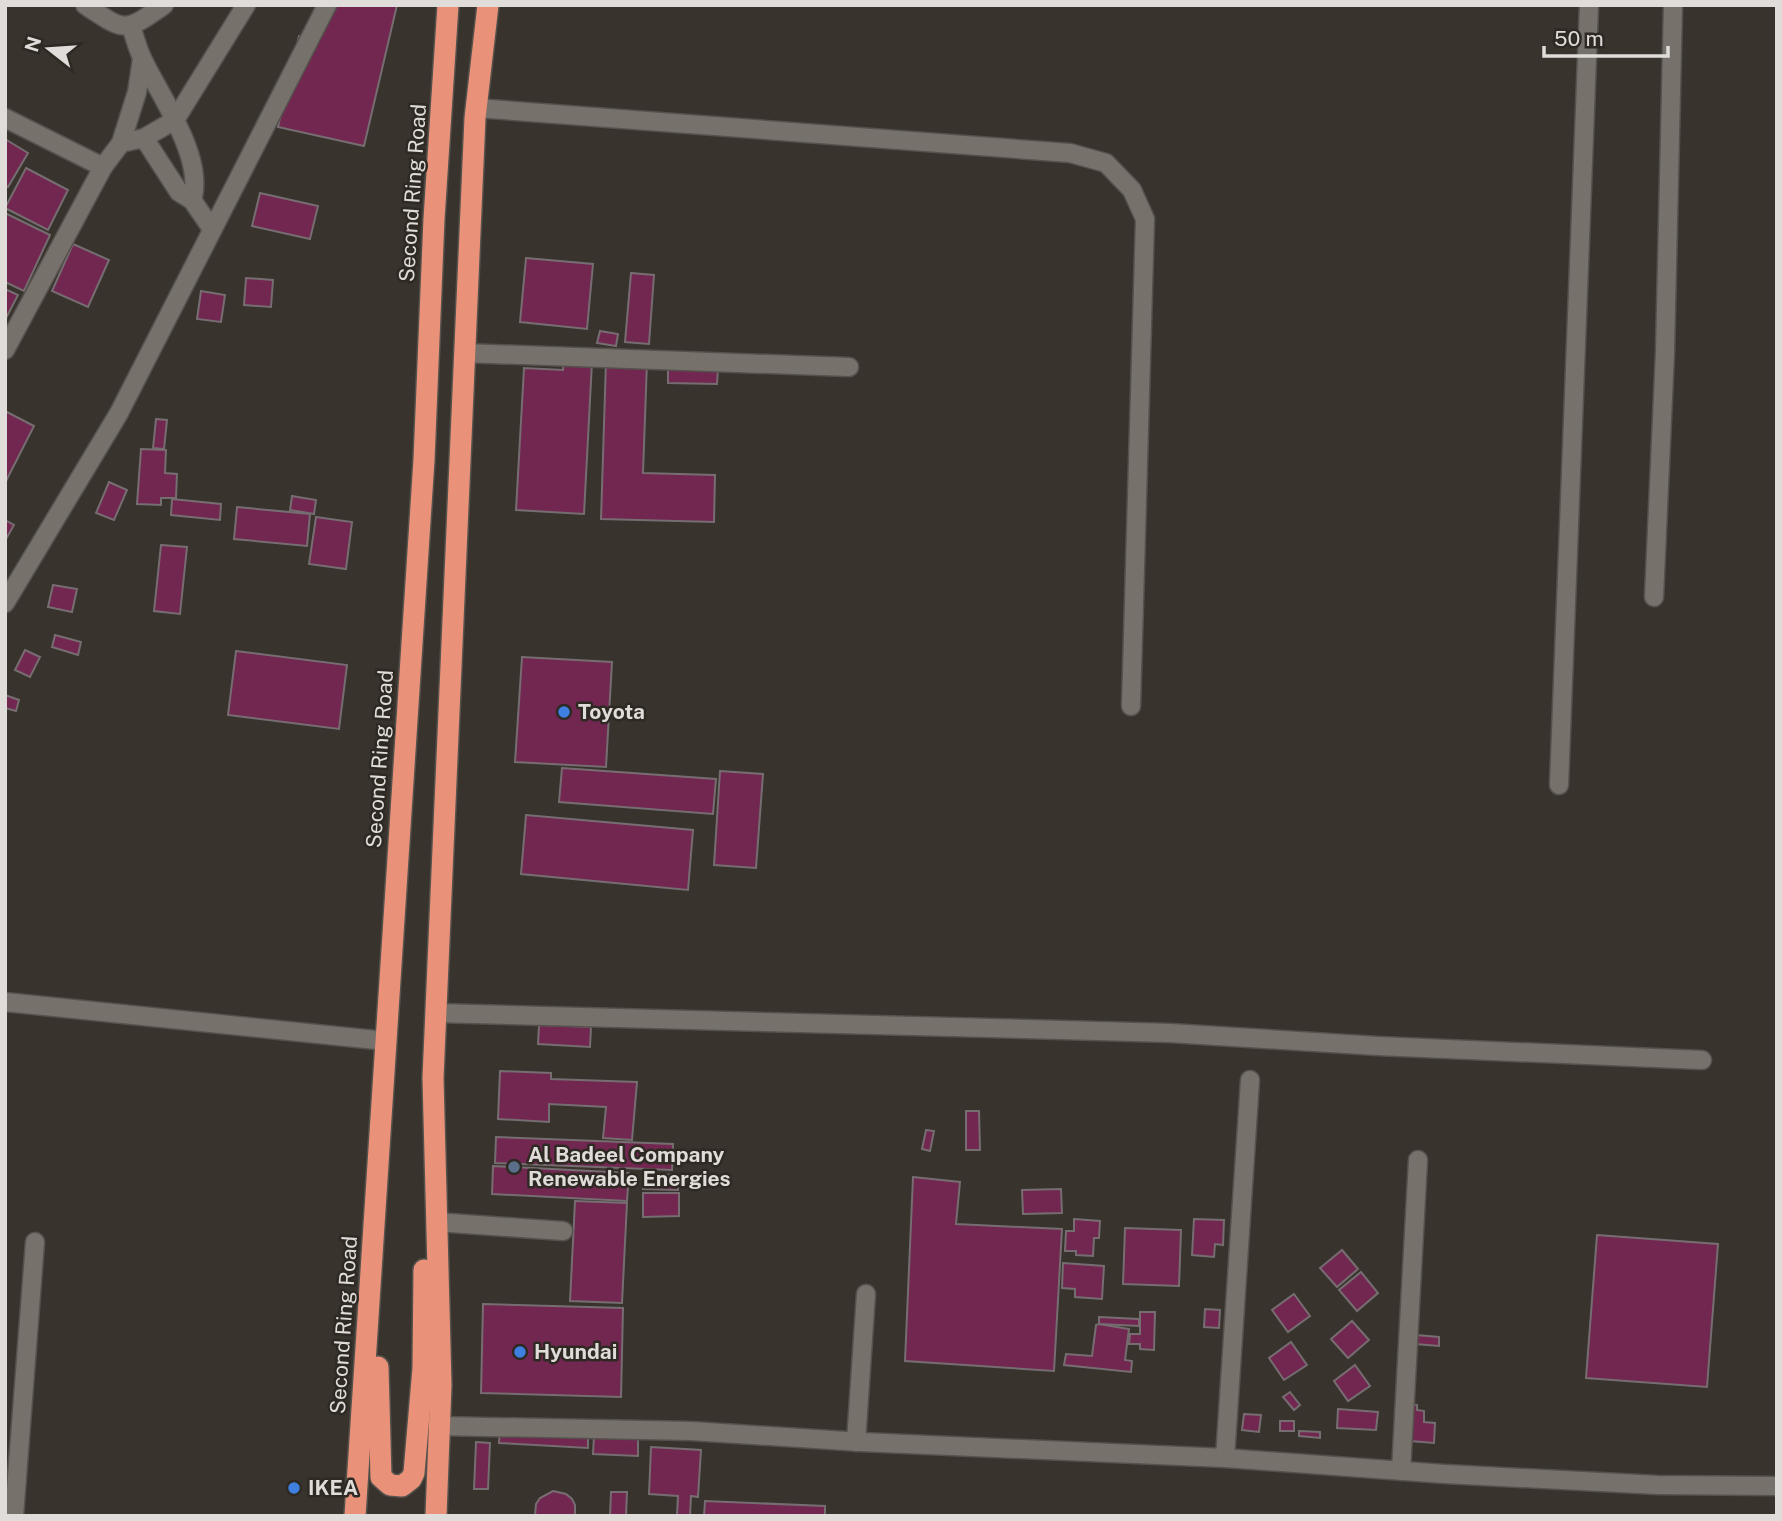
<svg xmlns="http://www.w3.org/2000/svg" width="1782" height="1521" font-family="'Public Sans',sans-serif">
  <rect width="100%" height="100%" fill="#38332d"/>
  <g fill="#722751" stroke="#766d71" stroke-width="2">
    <polygon points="325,5 397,5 364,146 278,127 299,36 317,40"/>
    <polygon points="5,139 28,153 8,187 5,186"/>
    <polygon points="26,168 68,190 48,230 5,208"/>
    <polygon points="260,193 318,206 310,239 252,226"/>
    <polygon points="5,213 50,235 24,291 5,282"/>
    <polygon points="73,244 109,260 88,307 52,291"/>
    <polygon points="526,258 593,264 587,329 520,322"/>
    <polygon points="631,273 654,275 649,344 625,342"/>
    <polygon points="246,278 273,280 271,307 244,305"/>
    <polygon points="5,289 18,295 5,320"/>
    <polygon points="201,291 225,295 221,322 197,319"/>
    <polygon points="600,331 618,334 616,346 597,343"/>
    <polygon points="563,361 592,362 584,514 516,510 524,368 563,370"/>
    <polygon points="606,361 647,362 643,473 715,475 714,522 601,519"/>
    <polygon points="668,367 718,369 717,384 668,383"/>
    <polygon points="5,411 34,426 5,483"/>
    <polygon points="156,419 167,420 164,449 153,448"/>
    <polygon points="141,449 166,450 165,473 177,474 176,498 161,498 161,505 137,504"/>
    <polygon points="109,482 127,490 114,520 96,513"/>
    <polygon points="292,496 316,500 314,514 290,510"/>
    <polygon points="172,499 221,504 220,520 171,515"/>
    <polygon points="237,507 310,514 307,546 234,539"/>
    <polygon points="316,517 352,522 346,569 309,564"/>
    <polygon points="5,520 14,525 5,541"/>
    <polygon points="161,545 187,547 180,614 154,611"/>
    <polygon points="53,585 77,589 72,612 48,607"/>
    <polygon points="55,635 81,642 78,655 52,647"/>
    <polygon points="25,650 40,657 30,677 15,670"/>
    <polygon points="236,651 347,665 339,729 228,715"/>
    <polygon points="522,657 612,662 606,767 515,762"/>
    <polygon points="5,695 19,700 16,711 5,708"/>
    <polygon points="562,768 716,779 713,814 559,802"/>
    <polygon points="720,771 763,774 756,868 714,865"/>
    <polygon points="526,815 693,830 688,890 521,874"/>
    <polygon points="539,1025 591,1027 590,1047 538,1044"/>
    <polygon points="500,1071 551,1073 551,1079 637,1082 632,1140 603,1138 606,1107 549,1104 549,1122 498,1119"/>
    <polygon points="966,1111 979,1111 980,1150 966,1150"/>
    <polygon points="926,1130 934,1131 930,1151 922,1149"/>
    <polygon points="496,1137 673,1144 672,1170 495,1163"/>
    <polygon points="493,1166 629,1173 627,1201 492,1194"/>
    <polygon points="644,1174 678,1175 678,1190 643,1189"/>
    <polygon points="913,1177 960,1182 956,1224 1062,1229 1054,1371 905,1361"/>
    <polygon points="1061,1189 1062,1213 1023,1214 1022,1190"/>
    <polygon points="643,1193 679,1193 679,1216 643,1217"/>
    <polygon points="575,1201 627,1203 622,1303 570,1301"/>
    <polygon points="1074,1219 1100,1221 1099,1238 1094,1238 1093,1256 1076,1255 1076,1251 1065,1251 1066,1231 1074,1231"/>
    <polygon points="1194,1219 1224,1220 1223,1245 1215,1244 1214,1257 1192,1255"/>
    <polygon points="1125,1228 1181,1230 1179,1286 1123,1284"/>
    <polygon points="1597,1235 1718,1244 1707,1387 1586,1378"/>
    <polygon points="1342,1250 1358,1269 1337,1287 1320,1268"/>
    <polygon points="1063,1263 1104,1266 1102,1299 1075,1297 1075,1289 1062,1288"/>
    <polygon points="1361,1272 1378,1293 1357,1311 1339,1290"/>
    <polygon points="1294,1294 1310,1316 1288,1332 1272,1310"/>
    <polygon points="483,1304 623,1308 621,1397 481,1393"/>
    <polygon points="1205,1309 1220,1310 1219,1328 1204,1327"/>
    <polygon points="1140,1312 1155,1312 1154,1350 1140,1349 1140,1344 1129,1344 1130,1334 1140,1334"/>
    <polygon points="1099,1317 1139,1319 1139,1326 1099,1324"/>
    <polygon points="1352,1321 1369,1340 1348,1358 1331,1339"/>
    <polygon points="1099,1324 1129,1329 1125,1360 1132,1361 1131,1372 1064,1365 1066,1354 1092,1356 1096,1325"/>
    <polygon points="1416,1335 1439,1337 1439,1346 1415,1344"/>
    <polygon points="1291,1342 1307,1365 1284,1380 1269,1358"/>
    <polygon points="1355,1365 1370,1386 1348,1401 1334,1381"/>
    <polygon points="1290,1392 1300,1405 1294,1410 1283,1397"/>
    <polygon points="1412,1404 1417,1405 1417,1410 1424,1411 1424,1422 1435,1423 1434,1443 1410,1441"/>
    <polygon points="1338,1409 1378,1412 1376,1430 1337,1428"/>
    <polygon points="1244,1414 1261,1415 1259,1432 1242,1430"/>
    <rect x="1280" y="1421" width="14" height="10"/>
    <polygon points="500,1429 588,1434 588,1448 499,1443"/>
    <polygon points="1299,1431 1320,1432 1320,1438 1299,1436"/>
    <polygon points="594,1435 638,1437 638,1456 593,1454"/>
    <polygon points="476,1442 490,1443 488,1489 474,1489"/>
    <polygon points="651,1447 701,1450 698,1497 691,1496 690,1516 677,1516 678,1496 649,1494"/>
    <polygon points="553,1491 566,1494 572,1499 575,1505 575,1516 535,1516 536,1504 540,1498"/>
    <polygon points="611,1492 627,1492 626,1516 610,1516"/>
    <polygon points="705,1501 825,1506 825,1516 704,1516"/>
  </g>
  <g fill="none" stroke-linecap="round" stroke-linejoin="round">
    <g stroke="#55514c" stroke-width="21">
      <g id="minor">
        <path d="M 85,5 C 126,32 124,33 164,5"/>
        <path d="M 131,26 C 135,38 138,51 144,62 C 162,99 205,159 192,200"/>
        <polyline points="476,108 1070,153 1106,163 1132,190 1145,219 1131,706"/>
        <polyline points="5,118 103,167"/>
        <polyline points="144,138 179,192 192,200 212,229"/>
        <polyline points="121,143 144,138 175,120 246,5"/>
        <polyline points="5,350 103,167 121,143 137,92 142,59"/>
        <polyline points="464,353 849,367"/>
        <polyline points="1654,597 1665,352 1673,5"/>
        <polyline points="5,603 119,413 327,5"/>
        <polyline points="1559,785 1589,5"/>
        <polyline points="5,1002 386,1041"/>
        <polyline points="436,1013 1170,1033 1378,1046 1702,1060"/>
        <polyline points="436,1222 563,1231"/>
        <polyline points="439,1426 691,1431 861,1442 1225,1458 1445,1474 1658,1485 1777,1486"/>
        <polyline points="856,1442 866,1294"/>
        <polyline points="1225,1458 1250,1080"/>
        <polyline points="1401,1471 1418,1160"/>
        <polyline points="14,1516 35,1242"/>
      </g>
    </g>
    <g stroke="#55514c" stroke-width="24">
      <g id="highway">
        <polyline points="378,1367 381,1477 390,1485 402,1486 411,1479 414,1473 423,1368 424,1270"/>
        <polyline points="355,1516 424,460 434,219 448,5"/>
        <polyline points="436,1516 441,1385 433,1078 475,118 488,5"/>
      </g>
    </g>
    <use href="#minor" stroke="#77716b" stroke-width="18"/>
    <use href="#highway" stroke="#e99179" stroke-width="21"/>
  </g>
  <g fill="#3f7fe0" stroke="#2e2923" stroke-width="2.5">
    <circle cx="564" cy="712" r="7"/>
    <circle cx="520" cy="1352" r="7"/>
    <circle cx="294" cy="1488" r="7"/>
  </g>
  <circle fill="#5c6f8a" stroke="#2e2923" stroke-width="2.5" cx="514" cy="1167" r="7"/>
  <g text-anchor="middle" stroke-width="5" stroke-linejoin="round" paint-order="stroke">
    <g font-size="21" fill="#e0dcd9" stroke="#2e2923">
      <text transform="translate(413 193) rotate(-86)" y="7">Second Ring Road</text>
      <text transform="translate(380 759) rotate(-86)" y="7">Second Ring Road</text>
      <text transform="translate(344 1325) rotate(-86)" y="7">Second Ring Road</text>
    </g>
    <g font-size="21" font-weight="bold" fill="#e0dcd9" stroke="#2e2923" text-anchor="start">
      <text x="578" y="719">Toyota</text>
      <text x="528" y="1162">Al Badeel Company<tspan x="528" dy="24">Renewable Energies</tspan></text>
      <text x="534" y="1359">Hyundai</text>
      <text x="308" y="1495">IKEA</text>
    </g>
  </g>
  <rect width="1782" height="1521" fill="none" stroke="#e0dcd9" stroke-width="14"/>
  <g transform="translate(49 49) rotate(287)" stroke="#2e2923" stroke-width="5" paint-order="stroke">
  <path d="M0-5L12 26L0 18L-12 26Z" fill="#e0dcd9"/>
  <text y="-10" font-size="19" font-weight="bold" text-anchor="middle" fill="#e0dcd9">N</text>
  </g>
  <path d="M1544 46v10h124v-10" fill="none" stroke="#e0dcd9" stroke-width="3.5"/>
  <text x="1554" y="46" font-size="21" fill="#e0dcd9" stroke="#2e2923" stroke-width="5" paint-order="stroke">50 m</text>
</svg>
